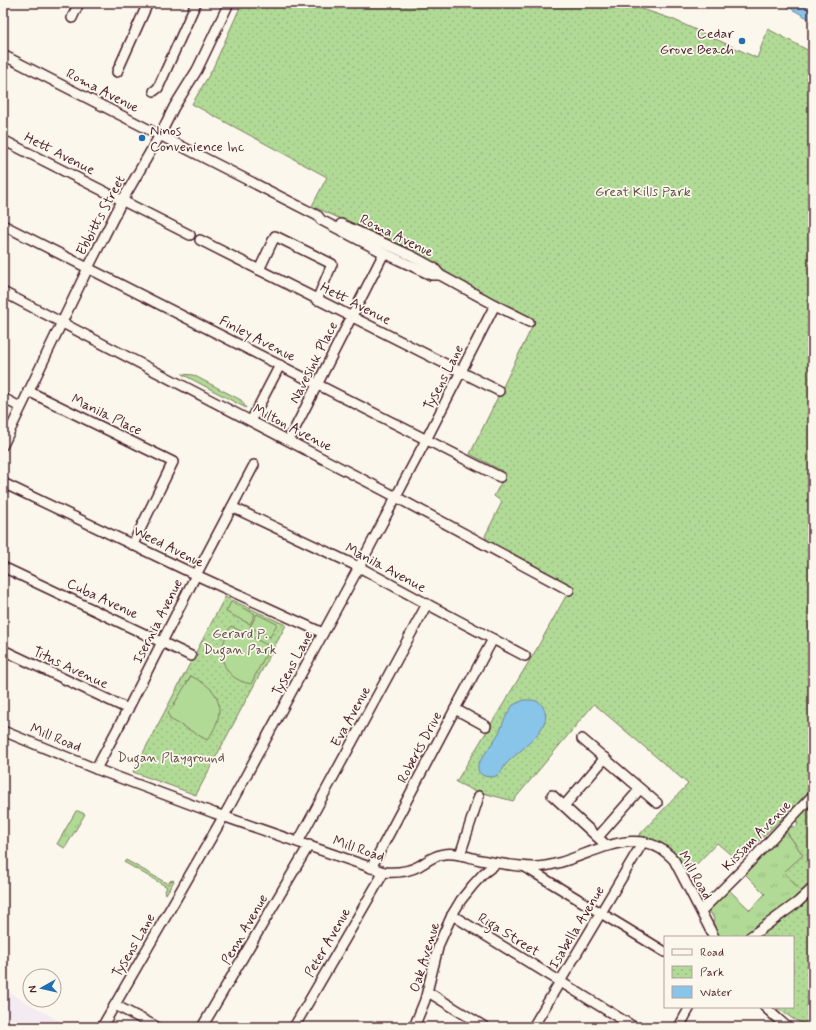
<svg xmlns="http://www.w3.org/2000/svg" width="816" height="1030" font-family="Mynerve,sans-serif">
  <defs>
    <pattern id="grass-tufts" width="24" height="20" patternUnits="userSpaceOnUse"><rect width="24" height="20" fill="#b1da96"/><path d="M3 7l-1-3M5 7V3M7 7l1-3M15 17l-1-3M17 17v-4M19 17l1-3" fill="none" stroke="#9abb81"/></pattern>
    <pattern id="park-dots" width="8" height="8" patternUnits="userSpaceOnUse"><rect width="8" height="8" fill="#b1da96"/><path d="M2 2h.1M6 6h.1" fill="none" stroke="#9abb81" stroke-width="1.8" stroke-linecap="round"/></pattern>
  </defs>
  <rect width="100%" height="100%" fill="#fbf7ec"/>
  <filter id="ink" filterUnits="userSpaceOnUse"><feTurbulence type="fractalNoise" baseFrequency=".025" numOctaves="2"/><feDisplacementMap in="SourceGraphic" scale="8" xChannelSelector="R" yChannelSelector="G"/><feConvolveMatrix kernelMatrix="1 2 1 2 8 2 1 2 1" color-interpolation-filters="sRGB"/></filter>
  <g filter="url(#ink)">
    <polygon fill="#f3eaf2" points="3,989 49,1015 69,1027 3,1027"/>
    <g fill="url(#grass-tufts)" stroke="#7e7c60">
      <polygon points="76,811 78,811 85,814 65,848 57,844"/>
      <polygon points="786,831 803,855 802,893 795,900 747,937 719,937 715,928 713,922 714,919 710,912 710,908 728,889 750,910 765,894 744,873"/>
      <polygon points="126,860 168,884 170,881 173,880 174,881 166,894 165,891 167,887 124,862"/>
    </g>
    <g fill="url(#park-dots)" stroke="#7e7c60">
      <polygon points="242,3 624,3 672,19 757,58 768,29 813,53 813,788 796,805 738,861 717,843 687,874 678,857 666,846 638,836 688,784 594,704 513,801 472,790 456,782 536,650 571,587 489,543 485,536 502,502 494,496 506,473 470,454 535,321 453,277 438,267 397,244 312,206 327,177 192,104 212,70"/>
      <polygon points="225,597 286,625 219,751 196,795 133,772"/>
      <polygon points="813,800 813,883 802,893 784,872 803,855 786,831 790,827 795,827 798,825 795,818"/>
      <polygon points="813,893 813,1027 811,1027 793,1019 776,1007 793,1007 793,937 759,937 789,915"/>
    </g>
    <g fill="#b1da96" stroke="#7e7c60">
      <polygon points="182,374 193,375 239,399 241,400 246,408"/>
      <polygon points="231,602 255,614 250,624 226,612"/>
      <polygon points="257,614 277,624 270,637 250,627"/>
      <path d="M 231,626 L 267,645 L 268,650 L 251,684 C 219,678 216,650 231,626 Z"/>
      <path d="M 191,676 C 198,680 206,684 212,690 C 225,706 218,726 207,740 L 170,719 L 168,712 L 173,706 Z"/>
    </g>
    <g fill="#88c5e8" stroke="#6f839c">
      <polygon points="781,3 813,3 813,21"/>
      <path d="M 524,700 C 533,700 540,699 544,709 C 553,727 522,749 510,760 C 509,761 507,763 506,764 C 502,769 503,772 496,776 C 491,778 480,777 478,770 C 478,769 478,764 478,764 L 499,733 L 505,718 L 513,705 Z"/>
    </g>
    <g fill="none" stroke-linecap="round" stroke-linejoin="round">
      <g stroke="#4a1f2b" stroke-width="12">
        <g id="minor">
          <polyline points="72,18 79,3"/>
          <polyline points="3,55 318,216 321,220 384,253 431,275 440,275"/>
          <polyline points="117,72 148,3"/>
          <polyline points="154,91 158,88 196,3"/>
          <polyline points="3,140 190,235"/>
          <polyline points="341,224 412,256 434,268 440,275 495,305 529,322"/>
          <polyline points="3,225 500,477"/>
          <polyline points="200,240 499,391"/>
          <polyline points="259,270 275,236 332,264 317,300"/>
          <polyline points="3,292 383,490 569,590"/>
          <polyline points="28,391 173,462 133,544"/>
          <polyline points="3,398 20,407"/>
          <polyline points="251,421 280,365"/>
          <polyline points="289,440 384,253"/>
          <polyline points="3,445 88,268 122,201 160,135 174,107 197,70 229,3"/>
          <polyline points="3,483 196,575 323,633"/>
          <polyline points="232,507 359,567 427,604 525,656"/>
          <polyline points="3,567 191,656"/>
          <polyline points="3,650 128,709"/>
          <polyline points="455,709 486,726"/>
          <path d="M 3,731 L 96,769 L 214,813 L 384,872 C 397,873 408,872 419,866 C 427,861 435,855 444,854 C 456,852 468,857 480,860 C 498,863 516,867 534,867 C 582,866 633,815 674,860 L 714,937"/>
          <polyline points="582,739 657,803"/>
          <polyline points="96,769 128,709 196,575 254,465"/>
          <polyline points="552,795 607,846"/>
          <polyline points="564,806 605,758"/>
          <polyline points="598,837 640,789"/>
          <polyline points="298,842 427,604"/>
          <polyline points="460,855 479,796"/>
          <polyline points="525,867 665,952"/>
          <polyline points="371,868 455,709 493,639"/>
          <polyline points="701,911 746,866 813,795"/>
          <polyline points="452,915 634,1027"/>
          <polyline points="750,937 798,902 813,888"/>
          <polyline points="428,992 485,1027"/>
          <polyline points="115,1005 157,1027"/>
          <polyline points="765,1007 779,1020 787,1027"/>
          <polyline points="102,1027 229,807 359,567 426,440 495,305"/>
          <polyline points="202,1027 309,845"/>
          <polyline points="294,1027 384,872"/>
          <polyline points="414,1027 425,1000 439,944 452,915 461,900 473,885 484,873 497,863"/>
          <polyline points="533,1027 643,842"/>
          <polyline points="679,1027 690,1007"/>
        </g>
      </g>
      <use href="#minor" stroke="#fbf7ec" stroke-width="9"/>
    </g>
  </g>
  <g fill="#1f6fb2" stroke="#fbf7ec" stroke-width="1.5">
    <circle cx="742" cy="41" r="4"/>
    <circle cx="142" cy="138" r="4"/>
  </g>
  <g text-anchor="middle" stroke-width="3.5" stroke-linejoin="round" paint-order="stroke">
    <g font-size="14" fill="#4a1f2b" stroke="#fbf7ec" text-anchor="end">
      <text x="734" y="38">Cedar<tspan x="734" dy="16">Grove Beach</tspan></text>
      <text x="150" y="135" text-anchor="start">Ninos<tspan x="150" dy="16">Convenience Inc</tspan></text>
    </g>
    <g font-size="14" fill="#4a1f2b" stroke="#fbf7ec">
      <text transform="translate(103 90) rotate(27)" y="5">Roma Avenue</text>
      <text transform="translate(60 153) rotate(27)" y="5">Hett Avenue</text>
      <text transform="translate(100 215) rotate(-62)" y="5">Ebbitts Street</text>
      <text transform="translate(397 235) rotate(26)" y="5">Roma Avenue</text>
      <text transform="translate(356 303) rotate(27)" y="5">Hett Avenue</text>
      <text transform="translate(258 338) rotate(27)" y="5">Finley Avenue</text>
      <text transform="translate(313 362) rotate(-63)" y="5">Navesink Place</text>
      <text transform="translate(443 377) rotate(-63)" y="5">Tysens Lane</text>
      <text transform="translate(107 414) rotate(26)" y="5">Manila Place</text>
      <text transform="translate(293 427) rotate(27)" y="5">Milton Avenue</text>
      <text transform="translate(169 546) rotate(26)" y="5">Weed Avenue</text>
      <text transform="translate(386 567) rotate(28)" y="5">Manila Avenue</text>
      <text transform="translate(103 598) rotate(25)" y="5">Cuba Avenue</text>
      <text transform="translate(157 621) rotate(-63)" y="5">Isernia Avenue</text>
      <text transform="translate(292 663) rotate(-62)" y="5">Tysens Lane</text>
      <text transform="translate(71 667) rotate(25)" y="5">Titus Avenue</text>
      <text transform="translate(350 716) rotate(-61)" y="5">Eva Avenue</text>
      <text transform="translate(56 737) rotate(22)" y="5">Mill Road</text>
      <text transform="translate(419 747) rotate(-62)" y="5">Roberts Drive</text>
      <text transform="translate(756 835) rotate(-46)" y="5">Kissam Avenue</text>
      <text transform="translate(359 848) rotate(19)" y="5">Mill Road</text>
      <text transform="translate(696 875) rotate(60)" y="5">Mill Road</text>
      <text transform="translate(576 927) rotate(-59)" y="5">Isabella Avenue</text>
      <text transform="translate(244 929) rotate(-60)" y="5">Penn Avenue</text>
      <text transform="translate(509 934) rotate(32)" y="5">Riga Street</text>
      <text transform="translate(327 942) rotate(-60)" y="5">Peter Avenue</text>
      <text transform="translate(133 945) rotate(-60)" y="5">Tysens Lane</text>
      <text transform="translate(424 957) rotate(-73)" y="5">Oak Avenue</text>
    </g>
    <g font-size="14" fill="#644e46" stroke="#fbf7ec">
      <text x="643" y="196">Great Kills Park</text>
      <text x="240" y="638">Gerard P.<tspan x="240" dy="16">Dugan Park</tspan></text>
      <text x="171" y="762">Dugan Playground</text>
    </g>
  </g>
  <rect width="816" height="1030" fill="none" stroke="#fbf7ec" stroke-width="16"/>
  <rect x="8" y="8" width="800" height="1014" fill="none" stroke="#4a1f2b" stroke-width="1.5" filter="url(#ink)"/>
  <rect x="664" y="936" width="130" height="72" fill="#fbf7ec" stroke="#b4a19f"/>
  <rect x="672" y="949" width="20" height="6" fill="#fbf7ec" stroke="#b4a19f"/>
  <text x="700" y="956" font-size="12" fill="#4a1f2b">Road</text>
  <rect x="672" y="966" width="20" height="12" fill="url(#park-dots)" stroke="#b4a19f"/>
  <text x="700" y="976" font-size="12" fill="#4a1f2b">Park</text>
  <rect x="672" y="986" width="20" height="12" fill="#88c5e8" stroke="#b4a19f"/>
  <text x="700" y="996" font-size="12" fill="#4a1f2b">Water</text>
  <g transform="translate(42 988) rotate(262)"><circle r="19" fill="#fbf7ec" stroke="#b4a19f"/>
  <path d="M0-3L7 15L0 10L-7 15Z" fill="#1f6fb2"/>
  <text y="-6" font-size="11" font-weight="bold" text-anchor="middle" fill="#4a1f2b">N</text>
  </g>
</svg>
